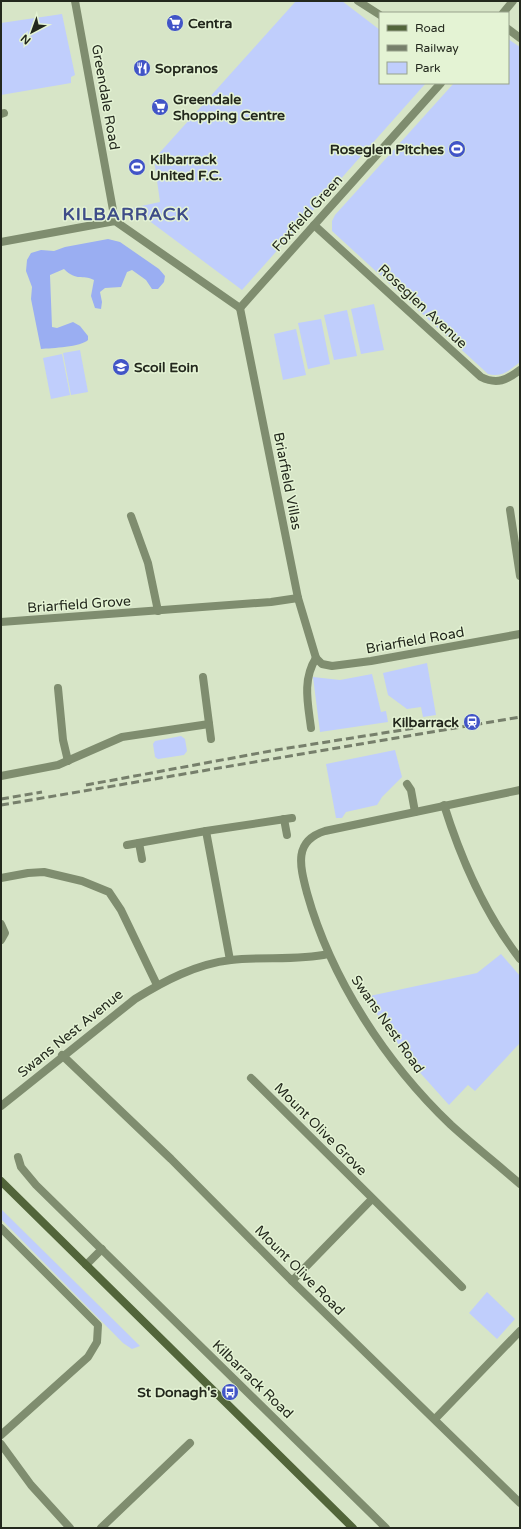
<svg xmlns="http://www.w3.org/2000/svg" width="521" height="1529" font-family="'Varela Round',sans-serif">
  <rect width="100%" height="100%" fill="#d7e5c7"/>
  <g fill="#c0cefc">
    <polygon points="296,1 342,1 380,30 380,83 426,83 242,290 132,208 160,202 154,159"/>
    <polygon points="62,14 75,75 71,77 71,83 1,95 1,23"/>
    <path d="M 508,39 L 520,47 L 520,362 C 510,370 501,378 488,374 L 332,231 L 332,221 L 335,215 L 454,83 L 508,83 Z"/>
    <polygon points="374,304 384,350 361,354 351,309"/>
    <polygon points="347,310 357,356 334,360 324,315"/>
    <polygon points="321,319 330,364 308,369 298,323"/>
    <polygon points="296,329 306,375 283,380 274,334"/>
    <polygon points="80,350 88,392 71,395 63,353"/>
    <polygon points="62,354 70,395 51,399 43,358"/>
    <polygon points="427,663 436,715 423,717 421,707 407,709 388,695 383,673"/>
    <polygon points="372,674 381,712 386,711 388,722 320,732 313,677 340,680"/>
    <polygon points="181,736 185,739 187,751 184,755 158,759 155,757 153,744 155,741"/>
    <polygon points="395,750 402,777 382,797 377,805 346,812 342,818 336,818 326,764"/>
    <polygon points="501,954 520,976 520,1043 475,1091 468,1085 449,1105 414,1066 365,997 477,973"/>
    <polygon points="1,1209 140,1346 132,1349 123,1343 1,1219"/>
    <polygon points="487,1292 515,1319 497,1339 469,1313"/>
  </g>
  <path fill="#9aaef2" d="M 108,239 L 120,242 L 159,269 L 165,276 L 164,282 L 158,289 L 152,289 L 146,280 L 132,270 L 127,272 L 121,287 L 105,288 L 100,292 L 102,302 L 101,309 L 95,308 L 91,296 L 94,280 C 82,274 77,282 64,269 L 50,275 L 52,327 L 57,328 L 73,322 L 80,326 L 88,336 L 88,340 C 81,347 52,348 41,349 L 31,299 L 32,287 L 26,271 L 27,260 L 31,253 L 41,250 L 54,251 L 65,247 Z"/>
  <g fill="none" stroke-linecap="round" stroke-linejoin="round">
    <g stroke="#7f8d6f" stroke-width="8">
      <polyline points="75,1 115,221"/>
      <polyline points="358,1 380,15"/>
      <polyline points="503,13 513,1"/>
      <polyline points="508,29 520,38"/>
      <polyline points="1,114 4,113"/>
      <path d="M 314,225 L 481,377 C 497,385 507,380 520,370"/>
      <polyline points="1,242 115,221 240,308"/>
      <polyline points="240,308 298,598 316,658"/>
      <polyline points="240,308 441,83"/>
      <polyline points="510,510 520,576"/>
      <polyline points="131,516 148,563 158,611"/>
      <polyline points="1,622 271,602 298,598"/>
      <polyline points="316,658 322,664 332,666 371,661 520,634"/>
      <polyline points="203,677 211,739"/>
      <polyline points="58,688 63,740 68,761"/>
      <path d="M 311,728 C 308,704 302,680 316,658"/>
      <polyline points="1,776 58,765 122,737 209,724"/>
      <polyline points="407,784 411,790 415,812"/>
      <path d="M 520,790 L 325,831 C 293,841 300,866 307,893 C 331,979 386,1063 451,1125 C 473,1145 497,1164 520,1184"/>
      <path d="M 444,805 C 461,859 485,914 520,959"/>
      <polyline points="284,819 287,835"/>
      <polyline points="206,831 230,960"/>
      <polyline points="139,843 142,859"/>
      <polyline points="127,845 206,831 292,818"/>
      <polyline points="1,878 28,873 44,872 82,881 109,892 121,910 157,985"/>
      <polyline points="1,924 5,933 1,940"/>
      <polyline points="62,1055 171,1159 292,1281 520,1503"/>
      <polyline points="251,1078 462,1287"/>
      <path d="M 1,1106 L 135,999 C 164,981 196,964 231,960 C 263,956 297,961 328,954"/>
      <polyline points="18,1157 21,1167 36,1185 386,1528"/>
      <polyline points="1,1228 98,1325 97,1342 88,1357 1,1435"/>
      <polyline points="86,1265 102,1249"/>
      <polyline points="292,1281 372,1199"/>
      <polyline points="435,1419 520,1331"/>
      <polyline points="1,1444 31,1485 70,1528"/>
      <polyline points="101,1528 190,1443"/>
    </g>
    <polyline stroke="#52653a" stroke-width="8" points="1,1181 353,1528"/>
    <g stroke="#767f6b" stroke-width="3" stroke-dasharray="8 4" stroke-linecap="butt">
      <polyline points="86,785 276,750 415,728"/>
      <polyline points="1,799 42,792"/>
      <polyline points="1,805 520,717"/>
    </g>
  </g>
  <defs>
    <g id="supermarket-disc" transform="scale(0.9)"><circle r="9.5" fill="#4154c7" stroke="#e4f3d4"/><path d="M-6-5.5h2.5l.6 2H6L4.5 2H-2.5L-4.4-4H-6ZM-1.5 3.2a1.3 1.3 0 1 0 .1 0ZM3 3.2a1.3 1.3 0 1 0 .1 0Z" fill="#fff"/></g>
    <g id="restaurant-disc" transform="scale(0.9)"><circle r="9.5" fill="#4154c7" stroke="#e4f3d4"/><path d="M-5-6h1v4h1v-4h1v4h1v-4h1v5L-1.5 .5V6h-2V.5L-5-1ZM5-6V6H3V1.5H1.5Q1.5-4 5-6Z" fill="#fff"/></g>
    <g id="stadium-disc" transform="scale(0.9)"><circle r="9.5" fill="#4154c7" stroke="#e4f3d4"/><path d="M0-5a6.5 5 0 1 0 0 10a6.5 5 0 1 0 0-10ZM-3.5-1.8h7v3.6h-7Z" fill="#fff"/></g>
    <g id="school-disc" transform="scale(0.9)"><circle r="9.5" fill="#4154c7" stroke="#e4f3d4"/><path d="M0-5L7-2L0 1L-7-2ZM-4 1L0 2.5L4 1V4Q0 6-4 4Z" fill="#fff"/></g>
    <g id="station-disc" transform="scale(0.9)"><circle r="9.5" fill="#4154c7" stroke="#e4f3d4"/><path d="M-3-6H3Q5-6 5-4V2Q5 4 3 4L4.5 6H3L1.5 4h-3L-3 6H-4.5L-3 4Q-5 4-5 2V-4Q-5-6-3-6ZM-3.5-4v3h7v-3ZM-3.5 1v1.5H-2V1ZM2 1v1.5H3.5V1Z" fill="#fff"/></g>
    <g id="bus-disc" transform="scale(0.9)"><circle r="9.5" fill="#4154c7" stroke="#e4f3d4"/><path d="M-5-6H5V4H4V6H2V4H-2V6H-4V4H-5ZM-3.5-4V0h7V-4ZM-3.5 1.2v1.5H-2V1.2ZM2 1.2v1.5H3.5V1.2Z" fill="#fff"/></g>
  </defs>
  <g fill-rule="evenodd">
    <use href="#supermarket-disc" x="175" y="23"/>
    <use href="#restaurant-disc" x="142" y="68"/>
    <use href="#supermarket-disc" x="160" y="107"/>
    <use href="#stadium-disc" x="457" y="149"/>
    <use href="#stadium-disc" x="137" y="167"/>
    <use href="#school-disc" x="121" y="367"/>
    <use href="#station-disc" x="472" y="722"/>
    <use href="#bus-disc" x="230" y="1392"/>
  </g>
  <g text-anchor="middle" stroke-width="3" stroke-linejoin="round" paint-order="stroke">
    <g font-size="14" font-weight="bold" fill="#23281d" stroke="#e4f3d4" text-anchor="start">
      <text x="188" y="28">Centra</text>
      <text x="155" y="73">Sopranos</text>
      <text x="173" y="104">Greendale<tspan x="173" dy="16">Shopping Centre</tspan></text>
      <text x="444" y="154" text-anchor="end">Roseglen Pitches</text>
      <text x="150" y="164">Kilbarrack<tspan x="150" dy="16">United F.C.</tspan></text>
      <text x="134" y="372">Scoil Eoin</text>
      <text x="459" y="727" text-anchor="end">Kilbarrack</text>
      <text x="217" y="1397" text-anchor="end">St Donagh's</text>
    </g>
    <g font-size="14" fill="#23281d" stroke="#e4f3d4">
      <text transform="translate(106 97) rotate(80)" y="5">Greendale Road</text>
      <text transform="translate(307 213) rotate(-48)" y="5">Foxfield Green</text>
      <text transform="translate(423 306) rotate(43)" y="5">Roseglen Avenue</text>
      <text transform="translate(288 481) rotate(79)" y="5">Briarfield Villas</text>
      <text transform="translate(79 604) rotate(-4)" y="5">Briarfield Grove</text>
      <text transform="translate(415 640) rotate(-10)" y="5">Briarfield Road</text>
      <text transform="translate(388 1024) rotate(55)" y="5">Swans Nest Road</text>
      <text transform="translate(70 1033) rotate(-39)" y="5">Swans Nest Avenue</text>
      <text transform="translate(321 1129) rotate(45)" y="5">Mount Olive Grove</text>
      <text transform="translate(300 1270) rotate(45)" y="5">Mount Olive Road</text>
      <text transform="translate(253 1379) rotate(44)" y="5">Kilbarrack Road</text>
    </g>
    <g font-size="18" font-weight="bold" letter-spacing="1" fill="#3e4c88" stroke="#e4f3d4">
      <text x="126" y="220">KILBARRACK</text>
    </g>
  </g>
  <rect width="521" height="1529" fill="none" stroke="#23281d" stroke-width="4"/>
  <rect x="379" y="12" width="130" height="72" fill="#e4f3d4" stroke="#97a28b"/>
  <rect x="387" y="25" width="20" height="6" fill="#52653a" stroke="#97a28b"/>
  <text x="415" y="32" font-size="12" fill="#23281d">Road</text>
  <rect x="387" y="45" width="20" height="6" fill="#767f6b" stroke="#97a28b"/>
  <text x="415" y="52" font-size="12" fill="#23281d">Railway</text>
  <rect x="387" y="62" width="20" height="12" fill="#c0cefc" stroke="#97a28b"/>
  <text x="415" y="72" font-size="12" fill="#23281d">Park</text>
  <g transform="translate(32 32) rotate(221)" stroke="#e4f3d4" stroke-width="3" paint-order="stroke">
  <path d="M0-3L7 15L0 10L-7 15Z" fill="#23281d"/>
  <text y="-6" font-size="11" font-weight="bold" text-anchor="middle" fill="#23281d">N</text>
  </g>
</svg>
